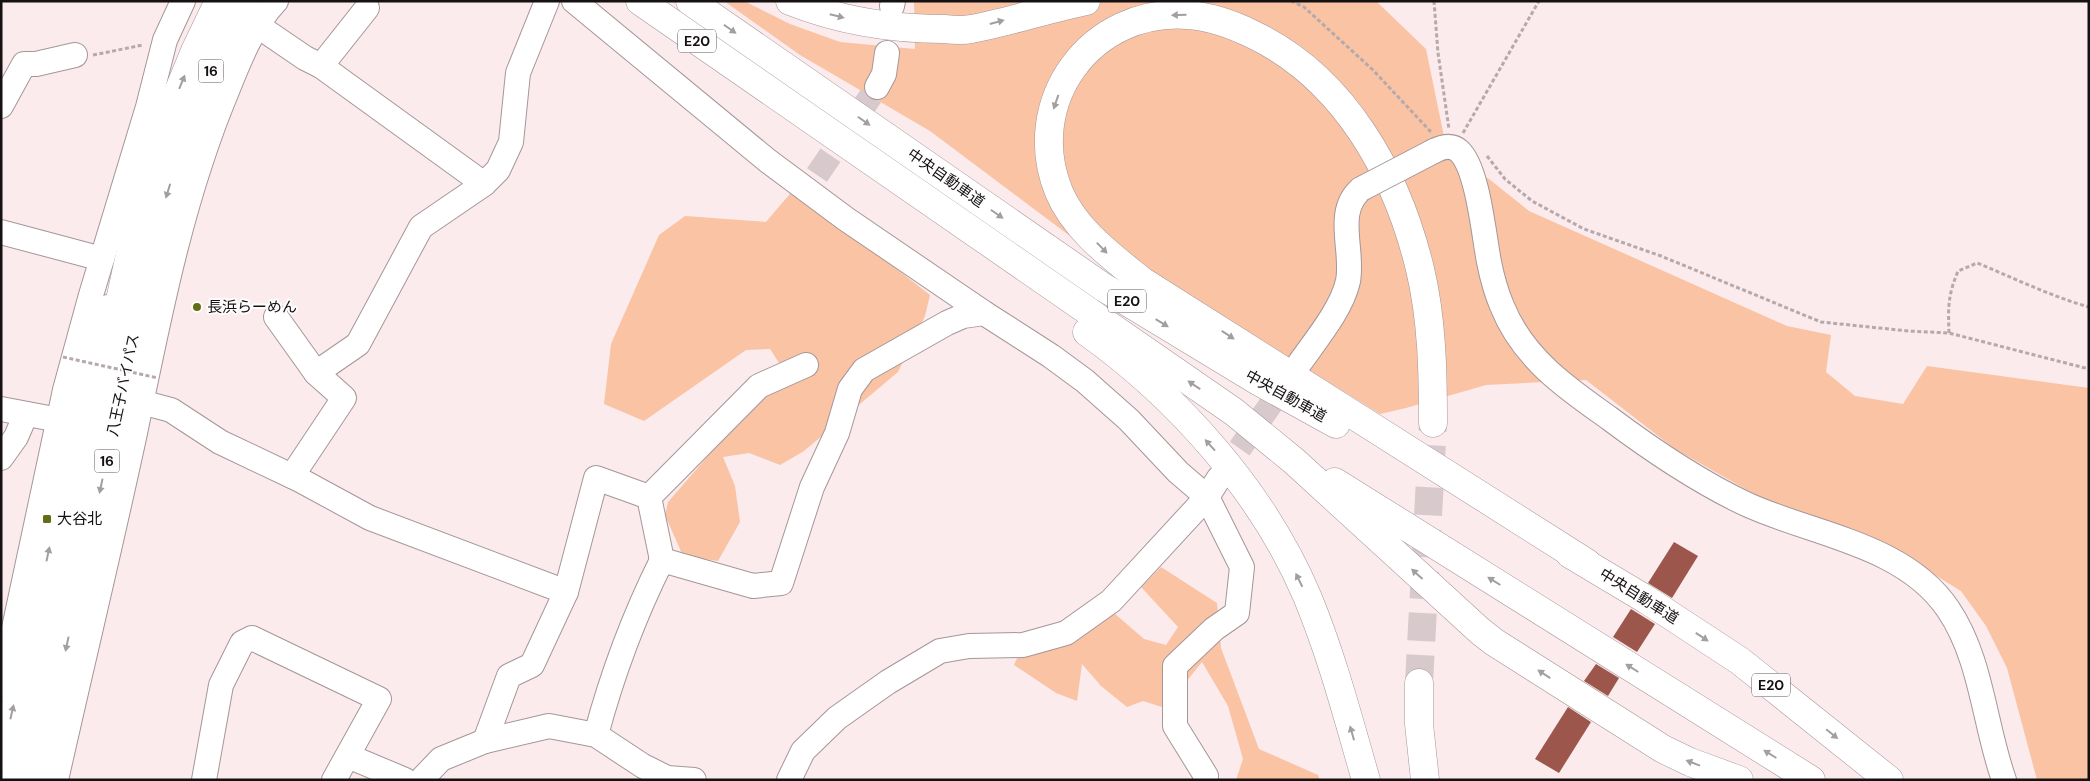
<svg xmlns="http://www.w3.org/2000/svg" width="2090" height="781" font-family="'DM Sans','Noto Sans JP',sans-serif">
  <rect width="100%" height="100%" fill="#fbebed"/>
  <g fill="#f9c3a4">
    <polygon points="724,1 744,1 790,24 840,42 915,49 914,1 1376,1 1426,49 1448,156 1489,179 1529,211 1787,326 1831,335 1826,372 1855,396 1903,404 1927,366 2089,388 2089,780 2037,780 2007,668 1986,626 1961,591 1922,567 1791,515 1675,449 1586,380 1486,385 1406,408 1380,414 1299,364 1082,245 930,131 800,55"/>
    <polygon points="794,189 930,295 925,316 898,372 804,451 780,465 749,453 723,457 735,486 740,522 718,561 683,556 665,515 668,502 740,419 770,393 781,366 770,349 746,350 644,421 604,404 611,344 659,235 685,216 766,222"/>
    <polygon points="1161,567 1217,603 1221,648 1259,749 1318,775 1320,780 1236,780 1243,759 1228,706 1202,662 1165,708 1143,701 1127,707 1101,686 1082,664 1077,701 1056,693 1014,665 1018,656 1114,613 1144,639 1166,645 1178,627 1141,587"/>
  </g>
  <g fill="#9d564b">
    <polygon points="1674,542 1698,556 1672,598 1648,583"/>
    <polygon points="1631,609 1655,624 1637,652 1613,637"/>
    <polygon points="1596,664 1619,678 1608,696 1584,681"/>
    <polygon points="1568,707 1591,722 1559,773 1535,759"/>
  </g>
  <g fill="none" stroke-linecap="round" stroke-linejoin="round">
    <g stroke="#d8cacc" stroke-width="24" stroke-dasharray="24 12" stroke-linecap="butt">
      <polyline points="817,175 877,87"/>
      <polyline points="1219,478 1290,377"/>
    </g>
    <polyline stroke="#d8cacc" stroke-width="28" stroke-dasharray="28 14" stroke-linecap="butt" points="1419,683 1433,423"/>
    <g stroke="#a59698" stroke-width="26">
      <g id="minor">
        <polyline points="574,1 768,161 846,219 984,313 1051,356 1085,381 1129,420 1178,472 1207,497 1242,567 1237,613 1214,629 1175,666 1175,726 1206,776 1205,780"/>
        <polyline points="892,6 893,1"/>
        <polyline points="367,8 321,66 484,184"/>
        <polyline points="258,26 305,58 321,66"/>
        <polyline points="877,87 884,74 887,53"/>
        <polyline points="1,106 24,64 36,64 75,55"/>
        <path d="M 1434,151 C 1442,147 1451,144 1459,151 C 1478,168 1484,237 1489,262 C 1492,277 1496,292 1502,306 C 1512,331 1528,352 1547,370 C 1566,388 1588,403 1609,418 C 1653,451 1697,481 1746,504 C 1813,535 1904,544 1948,609 C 1982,659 1984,724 2004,780"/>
        <polyline points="1,232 102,259"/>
        <polyline points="276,317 316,373"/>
        <path d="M 1299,364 C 1315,341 1342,309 1348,281 C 1354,250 1334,212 1361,189"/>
        <polyline points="141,402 171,410 220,442 300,480 370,518 566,592 532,665 509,676 485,741"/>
        <polyline points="1,409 59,420"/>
        <polyline points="1,458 16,437 26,414"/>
        <polyline points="292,476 344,398 316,373 358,344 421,227 484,184 498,170 511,142 518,73 547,1"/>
        <polyline points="649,497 662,560"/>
        <polyline points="566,592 596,478 649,497 759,386 806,365"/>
        <polyline points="1,689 65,390 91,295 148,107 165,40 183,1"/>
        <path d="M 596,735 C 612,675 634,616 662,560 L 753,586 L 781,583 L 812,487 L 837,433 L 850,389 L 864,370 L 947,323 L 963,316 L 984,313"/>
        <polyline points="348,756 405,780"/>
        <polyline points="1,760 38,601 82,394 108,307"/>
        <path d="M 56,780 C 82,664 110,549 135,433 C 159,317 181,201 227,91 C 239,61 253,25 276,1"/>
        <polyline points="204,780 221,685 242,643 252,638 379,699 334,780"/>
        <polyline points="421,780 441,759 485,741 549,726 596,735 643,766 667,778 694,780"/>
        <polyline points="789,780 803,751 837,718 888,682 940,651 969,646 1023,645 1066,633 1111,601 1207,497 1219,478"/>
      </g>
    </g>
    <g stroke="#a59698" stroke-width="29">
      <g id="highway">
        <polyline points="640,1 1234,412 1294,461 1480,631 1494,642 1663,749 1690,762 1739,780"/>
        <polyline points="690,1 1103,287 1258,381 1336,424"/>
        <path d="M 790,1 C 838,20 893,29 944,29 C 953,30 962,31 971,29 C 1010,22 1047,9 1086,1"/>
        <path d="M 1087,332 C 1178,397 1263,492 1307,596 C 1332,656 1348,718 1366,780"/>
        <path d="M 1433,423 C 1433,372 1432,319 1420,269 C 1397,174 1345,79 1254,35 C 1234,25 1212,17 1189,15 C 1091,7 1022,102 1059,192 C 1075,230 1111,256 1142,281 L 1587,563"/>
        <polyline points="1335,482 1811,780"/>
        <polyline points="1570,554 1647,600 1740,661 1889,780"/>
        <polyline points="1419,683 1419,724 1425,780"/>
        <polyline points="15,780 140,209 169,114 195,51 219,1"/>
        <path d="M 37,780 L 166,198 C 186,130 210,63 245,1"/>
      </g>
    </g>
    <g stroke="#b6a9ab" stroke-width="3" stroke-dasharray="4 2.5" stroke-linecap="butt">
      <polyline points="1291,1 1304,7 1373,70 1431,132"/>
      <polyline points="1434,1 1438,53 1449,129"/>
      <polyline points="93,55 143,45"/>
      <polyline points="1463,133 1539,1"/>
      <polyline points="1487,156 1505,179 1532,201 1584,229 1661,256 1821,322 1908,331 1949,333 2089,369"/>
      <path d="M 1949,333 C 1948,307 1948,295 1958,271 L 1977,263 C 2014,278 2050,296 2089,307"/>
    </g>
    <use href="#minor" stroke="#fff" stroke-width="24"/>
    <use href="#highway" stroke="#fff" stroke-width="28"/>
    <g stroke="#a59698" stroke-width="26" stroke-linecap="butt">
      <polyline id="minor-bridge" points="1361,189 1434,151"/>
    </g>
    <polyline stroke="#b6a9ab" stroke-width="3" stroke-dasharray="4 2.5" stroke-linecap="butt" points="63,357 158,378"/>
    <use href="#minor-bridge" stroke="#fff" stroke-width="24"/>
  </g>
  <defs><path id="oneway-solid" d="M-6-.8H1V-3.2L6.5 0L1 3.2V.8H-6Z" transform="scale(1.25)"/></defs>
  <g fill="#a19fa0">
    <use href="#oneway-solid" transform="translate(1179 15) rotate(178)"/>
    <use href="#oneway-solid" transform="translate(837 16) rotate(14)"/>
    <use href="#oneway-solid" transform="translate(997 22) rotate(-15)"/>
    <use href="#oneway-solid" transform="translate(730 29) rotate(35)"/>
    <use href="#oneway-solid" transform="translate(182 82) rotate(-68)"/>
    <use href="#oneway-solid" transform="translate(1056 102) rotate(109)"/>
    <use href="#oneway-solid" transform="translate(864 121) rotate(35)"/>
    <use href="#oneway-solid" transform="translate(168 191) rotate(107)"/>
    <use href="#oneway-solid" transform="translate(997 214) rotate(35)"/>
    <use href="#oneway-solid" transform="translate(1102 248) rotate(46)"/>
    <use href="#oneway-solid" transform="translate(1162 323) rotate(31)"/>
    <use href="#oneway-solid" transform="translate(1228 335) rotate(33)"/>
    <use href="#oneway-solid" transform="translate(1194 385) rotate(-146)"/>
    <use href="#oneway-solid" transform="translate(1210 445) rotate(-132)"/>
    <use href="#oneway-solid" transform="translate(101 486) rotate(102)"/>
    <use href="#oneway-solid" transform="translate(48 554) rotate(-78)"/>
    <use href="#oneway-solid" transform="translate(1417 574) rotate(-138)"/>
    <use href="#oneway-solid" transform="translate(1299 580) rotate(-116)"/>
    <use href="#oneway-solid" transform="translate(1494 581) rotate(-148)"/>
    <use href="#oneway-solid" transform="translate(1702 637) rotate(33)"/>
    <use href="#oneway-solid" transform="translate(67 644) rotate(102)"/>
    <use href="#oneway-solid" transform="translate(1632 668) rotate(-148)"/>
    <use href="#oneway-solid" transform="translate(1544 674) rotate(-147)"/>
    <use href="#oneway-solid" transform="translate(12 712) rotate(-77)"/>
    <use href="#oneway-solid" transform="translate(1352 733) rotate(-106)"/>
    <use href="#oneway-solid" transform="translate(1832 734) rotate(39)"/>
    <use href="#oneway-solid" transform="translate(1770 754) rotate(-148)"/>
    <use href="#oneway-solid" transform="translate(1693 763) rotate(-159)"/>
  </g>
  <g fill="#646d14" stroke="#fdfdfd" stroke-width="2">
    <circle cx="197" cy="307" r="5"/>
    <rect x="42" y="514" width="10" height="10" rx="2.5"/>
  </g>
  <g text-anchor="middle" stroke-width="4" stroke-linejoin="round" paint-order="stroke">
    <g fill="#fdfdfd" stroke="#5b5758" stroke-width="1">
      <rect x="678" y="29.5" width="38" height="23" rx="4"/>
      <rect x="198.5" y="59.5" width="25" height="23" rx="4"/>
      <rect x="1108" y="289.5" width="38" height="23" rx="4"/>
      <rect x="94.5" y="449.5" width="25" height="23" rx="4"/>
      <rect x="1752" y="673.5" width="38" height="23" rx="4"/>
    </g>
    <g font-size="14" font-weight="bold" fill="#151011">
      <text x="697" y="46">E20</text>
      <text x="211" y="76">16</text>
      <text x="1127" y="306">E20</text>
      <text x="107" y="466">16</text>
      <text x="1771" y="690">E20</text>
    </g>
    <g font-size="15" fill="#151011" stroke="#fdfdfd">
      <text transform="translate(946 178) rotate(35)" y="5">中央自動車道</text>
      <text transform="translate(123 385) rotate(-78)" y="5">八王子バイパス</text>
      <text transform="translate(1286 396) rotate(29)" y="5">中央自動車道</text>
      <text transform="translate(1639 596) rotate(32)" y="5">中央自動車道</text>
    </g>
    <g font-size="15" fill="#151011" stroke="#fdfdfd" text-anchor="start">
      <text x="207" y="312">長浜らーめん</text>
      <text x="57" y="524">大谷北</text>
    </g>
  </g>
  <rect width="2090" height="781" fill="none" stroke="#151011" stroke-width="5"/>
</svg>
